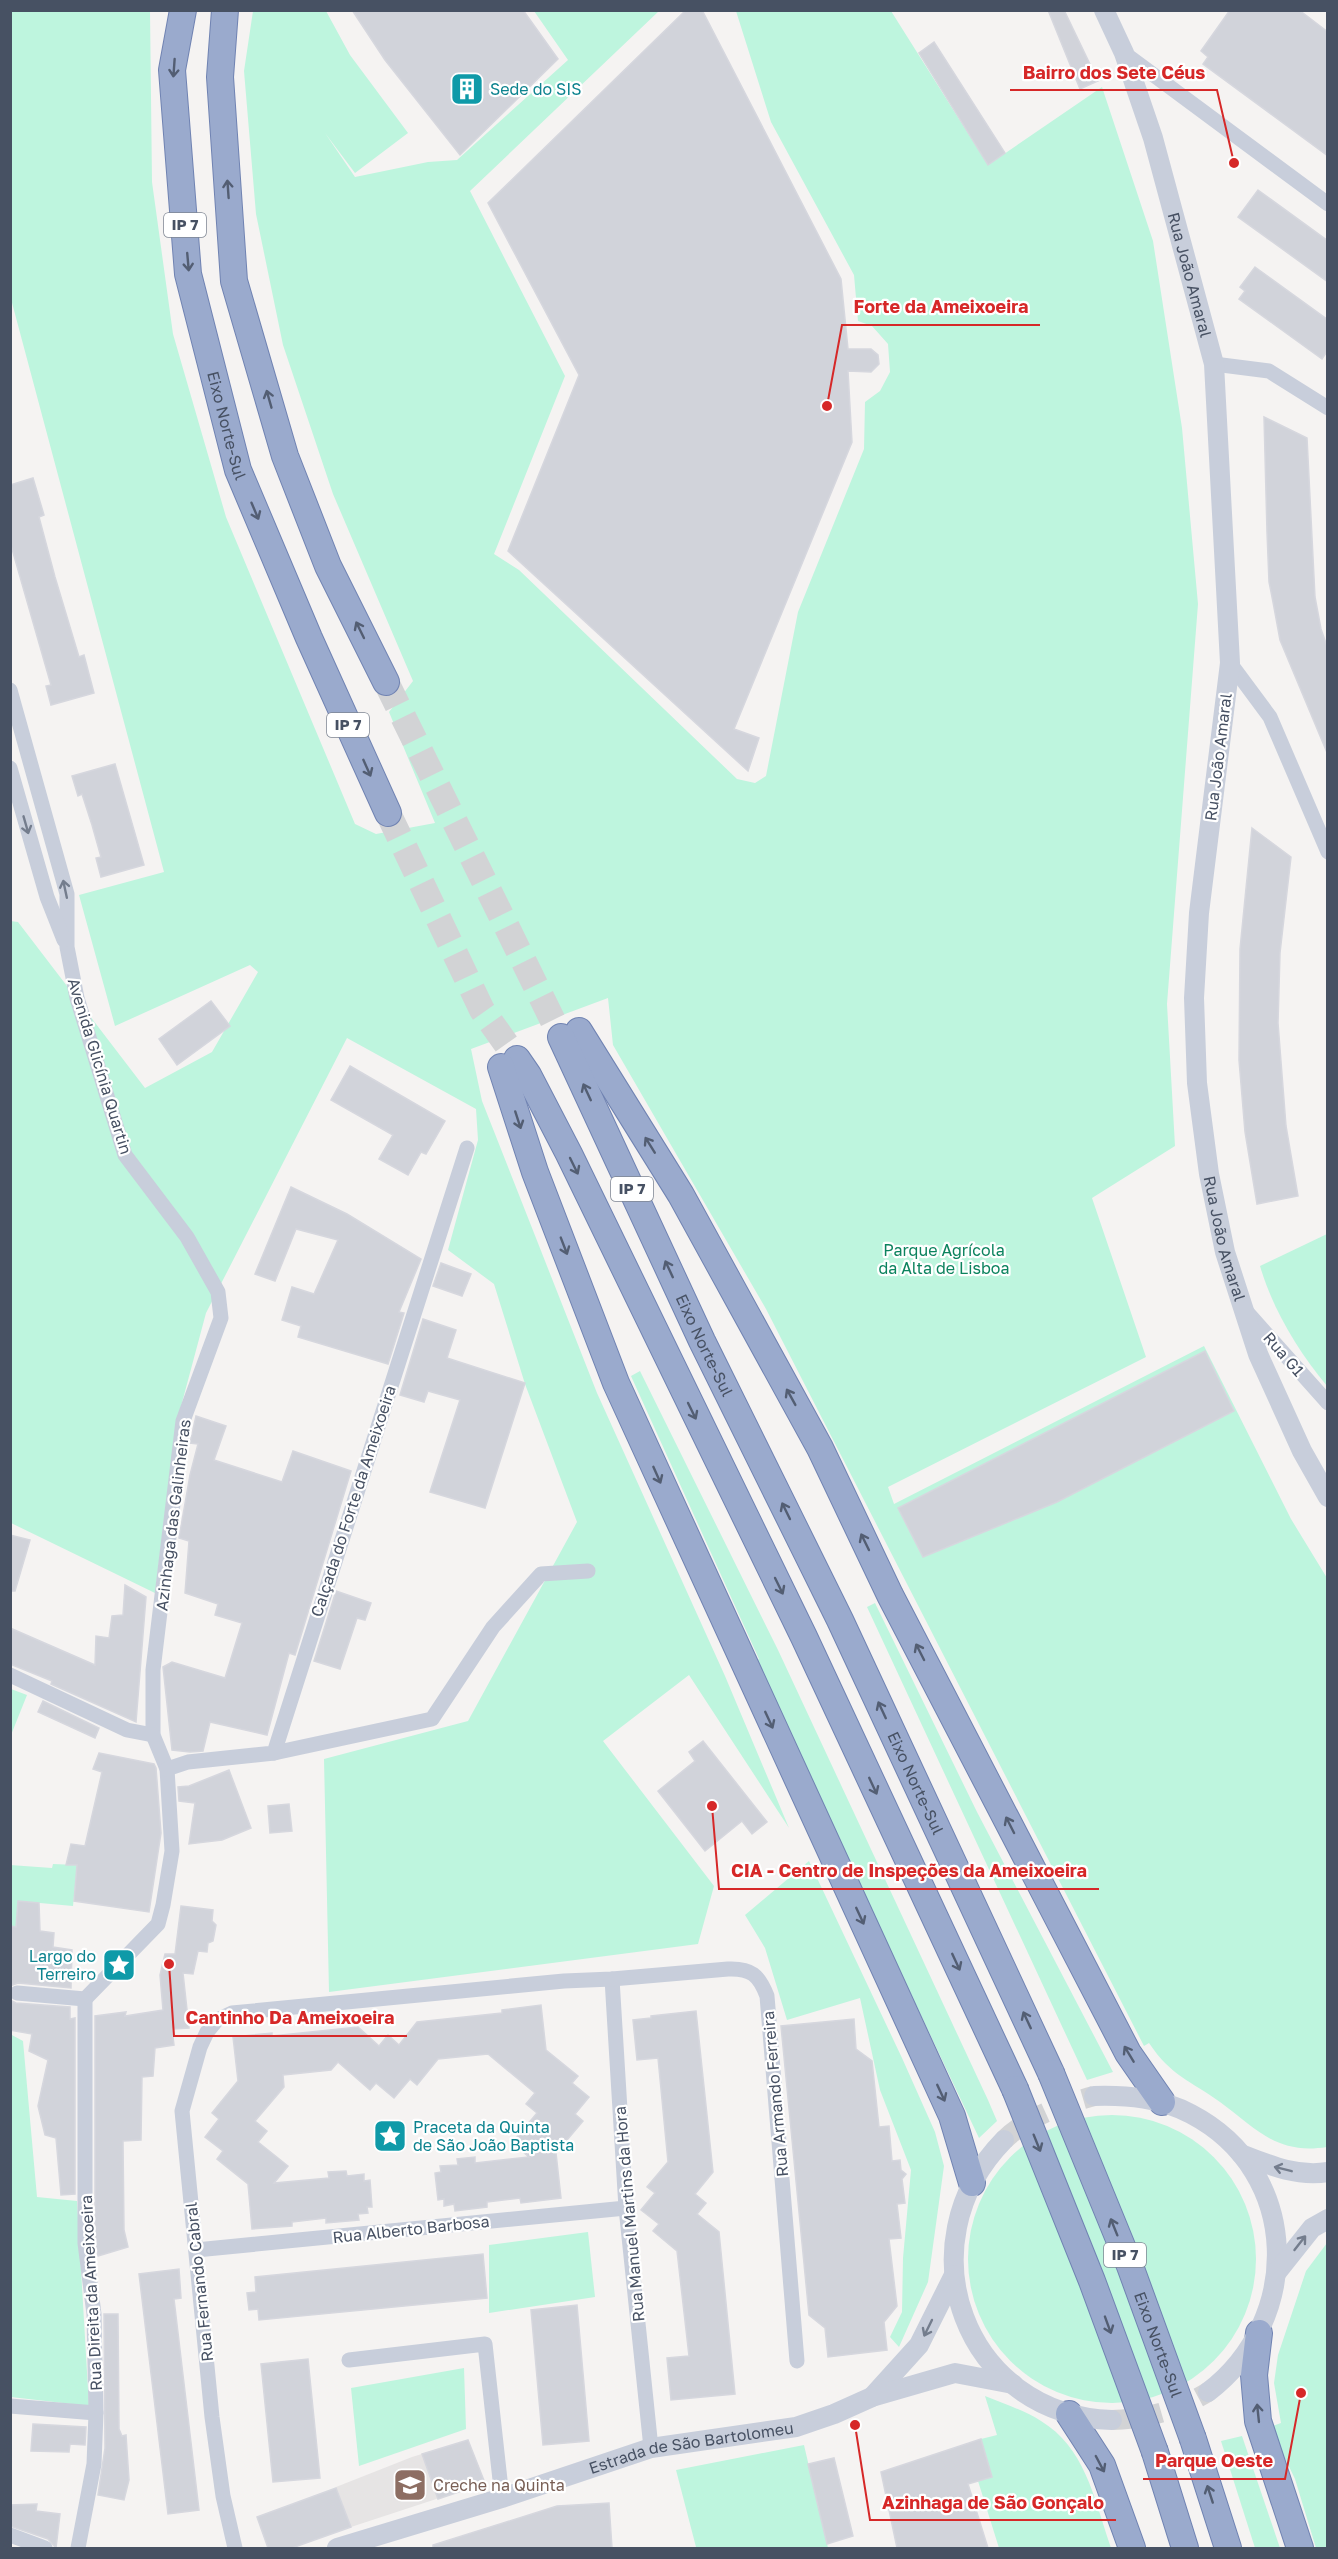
<svg xmlns="http://www.w3.org/2000/svg" width="1338" height="2559" font-family="'Golos Text',sans-serif">
  <rect width="100%" height="100%" fill="#f5f3f2"/>
  <polygon fill="#e6e4e4" points="468,2440 485,2483 351,2527 336,2487 412,2457"/>
  <g fill="#bef5de">
    <path d="M 11,11 L 150,11 L 152,182 L 173,334 L 226,517 L 355,824 L 376,834 L 435,823 L 389,712 L 413,681 L 333,494 L 283,345 L 256,214 L 244,71 L 253,11 L 326,11 L 350,55 L 408,133 L 355,173 L 325,133 L 355,177 L 428,162 L 457,160 L 568,60 L 534,11 L 659,11 L 470,191 L 565,376 L 494,554 L 519,570 L 737,779 L 755,783 L 766,776 L 798,612 L 864,449 L 865,402 L 880,391 L 890,372 L 888,344 L 872,326 L 858,321 L 854,275 L 771,122 L 736,11 L 891,11 L 988,165 L 1102,87 L 1153,241 L 1182,428 L 1198,604 L 1167,1004 L 1175,1146 L 1092,1198 L 1146,1357 L 888,1487 L 894,1504 L 1204,1346 L 1291,1519 L 1327,1578 L 1327,2147 C 1276,2155 1257,2129 1220,2102 C 1191,2081 1171,2076 1149,2043 L 1144,2046 L 766,1309 L 613,1045 L 608,998 L 471,1049 L 482,1101 L 597,1393 L 725,1676 L 789,1828 L 689,1675 L 603,1741 L 714,1886 L 698,1944 L 329,1992 L 324,1759 L 468,1721 L 577,1522 L 525,1384 L 494,1284 L 448,1250 L 478,1140 L 476,1109 L 347,1038 L 206,1313 L 176,1425 L 155,1593 L 11,1523 L 10,921 L 18,922 L 145,1088 L 212,1052 L 258,972 L 250,965 L 115,1026 L 79,895 L 164,872 L 11,299 Z"/>
    <path d="M 1327,1234 L 1327,1386 C 1298,1351 1273,1310 1260,1266 Z"/>
    <polygon points="640,1371 778,1650 988,2100 997,2121 979,2138 754,1662 759,1659 631,1376"/>
    <polygon points="875,1603 977,1812 1113,2072 1087,2080 867,1607"/>
    <polygon points="11,1689 27,1695 11,1735 10,1689"/>
    <polygon points="809,1861 902,2058 935,2132 944,2166 928,2282 899,2347 890,2337 902,2312 903,2258 911,2170 880,2090 860,1998 787,2020 765,1948 745,1915"/>
    <polygon points="53,1864 77,1865 73,1906 18,1901 16,1927 11,1926 10,1865 52,1868"/>
    <polygon points="10,2034 23,2041 37,2197 77,2201 89,2406 11,2397"/>
    <circle cx="1112" cy="2259" r="144"/>
    <polygon points="588,2232 595,2297 489,2313 489,2245"/>
    <polygon points="1327,2243 1327,2548 1316,2548 1295,2479 1270,2427 1281,2423 1274,2383 1278,2355 1306,2271"/>
    <polygon points="464,2368 466,2429 359,2466 351,2388"/>
    <path d="M 985,2396 C 1004,2404 1024,2410 1041,2421 C 1086,2448 1095,2502 1111,2548 L 999,2548 L 978,2481 L 991,2477 L 981,2439 L 997,2435 Z"/>
    <polygon points="1242,2436 1280,2548 1255,2548 1221,2441"/>
    <polygon points="804,2445 828,2548 692,2548 696,2547 676,2470"/>
  </g>
  <g fill="#d1d3da" stroke="#d6d7de" stroke-width="1.5">
    <polygon points="352,10 523,10 558,59 460,155 385,60"/>
    <polygon points="686,10 702,10 841,279 848,349 871,349 878,355 879,364 871,372 848,371 852,442 734,729 759,738 748,771 508,551 579,375 488,203"/>
    <polygon points="1048,10 1064,10 1098,81 1080,89"/>
    <polygon points="1230,10 1299,10 1328,32 1328,156 1203,64 1208,57 1201,51"/>
    <polygon points="934,42 1005,153 988,165 919,53"/>
    <polygon points="1258,190 1328,241 1328,282 1238,217"/>
    <polygon points="1255,267 1328,320 1328,350 1322,359 1239,299 1245,291 1240,287"/>
    <polygon points="1264,417 1307,438 1315,597 1321,629 1328,649 1328,755 1280,640 1273,602 1269,582 1267,532"/>
    <polygon points="33,478 44,515 39,517 55,577 79,657 84,655 94,693 51,705 46,686 51,685 10,542 10,485"/>
    <polygon points="115,764 144,865 101,877 96,858 101,857 92,825 82,794 78,796 72,776"/>
    <polygon points="1252,828 1291,857 1280,953 1278,1023 1286,1126 1298,1196 1257,1204 1245,1132 1239,1060 1240,949"/>
    <polygon points="211,1001 230,1026 177,1065 159,1039"/>
    <polygon points="350,1066 445,1121 426,1154 421,1152 408,1175 379,1159 393,1135 331,1100"/>
    <polygon points="291,1187 347,1214 421,1259 399,1312 404,1313 388,1364 298,1337 301,1326 282,1320 292,1287 314,1294 338,1240 296,1229 275,1281 255,1274"/>
    <polygon points="441,1263 471,1274 462,1296 433,1286"/>
    <polygon points="423,1319 456,1330 447,1358 525,1383 485,1508 430,1492 460,1400 428,1391 424,1402 400,1395"/>
    <polygon points="1205,1351 1234,1411 1057,1502 923,1557 898,1508"/>
    <polygon points="196,1416 226,1426 214,1460 282,1482 293,1451 351,1471 295,1655 289,1653 267,1735 210,1722 203,1751 190,1752 172,1750 163,1667 172,1662 225,1678 242,1623 215,1615 218,1604 185,1593 189,1541 179,1538 190,1475 198,1444 190,1443"/>
    <polygon points="10,1535 30,1540 15,1591 10,1591"/>
    <polygon points="125,1585 146,1597 136,1722 51,1684 52,1681 10,1664 10,1628 95,1665 96,1636 109,1638 112,1616 123,1615"/>
    <polygon points="336,1591 371,1603 365,1620 357,1618 340,1669 314,1661"/>
    <polygon points="43,1701 99,1728 95,1738 38,1712"/>
    <polygon points="703,1741 767,1822 752,1834 742,1821 705,1851 658,1791 695,1761 689,1752"/>
    <polygon points="99,1753 154,1764 156,1768 161,1833 149,1912 74,1901 77,1865 66,1865 71,1844 85,1846 102,1772 93,1769"/>
    <polygon points="229,1770 251,1828 222,1840 189,1844 195,1803 179,1801 178,1787 189,1786"/>
    <polygon points="289,1804 292,1831 270,1833 268,1806"/>
    <polygon points="18,1901 39,1903 40,1931 54,1933 53,1947 72,1950 71,1988 18,1983 10,1986 10,1926 16,1927"/>
    <polygon points="181,1906 213,1910 212,1921 216,1925 213,1941 208,1943 207,1952 198,1951 193,1974 183,1973 189,2028 172,2029 174,2045 155,2048 153,2076 142,2077 141,2140 123,2141 124,2230 128,2247 98,2256 95,2241 95,2016 126,2012 125,2016 163,2010 160,1975 165,1954 175,1954"/>
    <polygon points="10,2000 16,2003 70,2007 70,2019 75,2018 75,2194 61,2195 56,2138 45,2135 38,2106 48,2060 29,2051 32,2034 10,2030"/>
    <polygon points="541,2005 546,2050 578,2076 572,2083 589,2097 575,2114 583,2121 556,2153 561,2198 521,2203 520,2198 487,2202 487,2207 455,2211 454,2204 444,2206 444,2199 438,2200 435,2173 441,2172 440,2166 458,2165 457,2159 475,2157 475,2163 529,2157 512,2143 537,2113 526,2104 535,2093 488,2054 438,2059 417,2085 410,2079 394,2098 376,2083 370,2090 338,2062 331,2070 283,2075 284,2087 255,2121 267,2131 258,2142 288,2166 274,2183 329,2178 328,2172 346,2171 347,2176 364,2174 364,2181 370,2180 372,2207 367,2207 368,2213 358,2214 359,2220 326,2223 326,2218 292,2222 292,2226 252,2229 248,2184 217,2159 223,2151 205,2137 219,2119 212,2113 238,2081 233,2037 272,2033 272,2036 358,2027 379,2046 388,2035 399,2045 417,2022 502,2013 502,2010"/>
    <polygon points="696,2011 713,2172 695,2194 706,2203 697,2214 719,2232 735,2394 671,2400 667,2358 689,2356 677,2251 653,2231 659,2224 641,2210 655,2193 647,2187 668,2162 658,2058 637,2060 633,2020 651,2018 651,2016"/>
    <polygon points="854,2019 856,2049 872,2061 879,2127 889,2126 892,2161 900,2160 901,2170 906,2174 902,2179 905,2203 897,2204 901,2238 889,2239 897,2306 884,2322 887,2350 828,2357 825,2328 809,2315 781,2026"/>
    <polygon points="483,2254 487,2298 259,2320 258,2309 249,2310 247,2293 256,2292 255,2277"/>
    <polygon points="179,2269 181,2298 174,2299 199,2510 168,2514 139,2274"/>
    <polygon points="577,2305 589,2441 543,2445 531,2310"/>
    <polygon points="104,2314 118,2314 119,2429 122,2436 126,2435 129,2480 124,2500 98,2495 105,2448"/>
    <polygon points="308,2359 320,2478 273,2482 261,2364"/>
    <polygon points="33,2424 86,2427 85,2445 70,2444 69,2452 31,2451"/>
    <polygon points="981,2439 992,2477 968,2484 988,2548 897,2548 881,2472"/>
    <polygon points="468,2440 485,2483 438,2499 422,2454"/>
    <polygon points="834,2458 853,2536 827,2544 808,2464"/>
    <polygon points="336,2488 351,2527 292,2548 268,2548 257,2517"/>
    <polygon points="609,2503 612,2548 433,2548 433,2545 557,2506"/>
    <polygon points="37,2504 36,2511 60,2514 56,2548 48,2539 10,2526 10,2505"/>
  </g>
  <g fill="none" stroke-linecap="round" stroke-linejoin="round">
    <g stroke="#d2d3d5" stroke-width="20" stroke-dasharray="20 10" stroke-linecap="butt">
      <path d="M 1004,2140 C 1029,2116 1061,2105 1094,2096"/>
      <path d="M 1112,2420 C 1147,2419 1178,2410 1208,2392"/>
    </g>
    <g stroke="#d2d3d5" stroke-width="26" stroke-dasharray="26 13" stroke-linecap="butt">
      <polyline points="386,682 561,1037"/>
      <polyline points="388,813 482,1010 517,1059"/>
    </g>
    <g stroke="#7083b2" stroke-width="28">
      <g id="trunk">
        <path id="s3" d="M 183,10 L 172,70 L 188,274 L 238,470 L 309,638 L 388,813"/>
        <polyline points="225,10 220,77 234,281 285,456 328,566 386,682"/>
        <polyline points="579,1031 681,1195 820,1448 890,1595 1128,2053 1162,2102"/>
        <path id="s4" d="M 561,1037 L 702,1341 L 840,1620 L 1051,2073"/>
        <polyline points="517,1059 528,1075 569,1154 804,1637 1015,2089"/>
        <polyline points="501,1067 535,1172 616,1383 952,2116 972,2183"/>
        <polyline points="1259,2333 1254,2375 1258,2421 1300,2548"/>
        <polyline points="1069,2414 1102,2465 1132,2548"/>
        <polyline points="1193,2439 1228,2548"/>
        <polyline points="1155,2452 1185,2548"/>
      </g>
    </g>
    <g stroke="#c8cedb" stroke-width="15">
      <polyline points="1124,53 1328,204"/>
      <polyline points="1214,364 1269,371 1328,408"/>
      <polyline points="1230,663 1270,717 1328,852"/>
      <polyline points="10,690 67,894 67,947 77,998 125,1155 187,1237 218,1292 221,1318 183,1421 153,1670 153,1735 167,1769 172,1851 163,1905 158,1924 85,1999"/>
      <polyline points="10,768 47,897 64,940"/>
      <polyline points="1246,1311 1328,1403"/>
      <polyline points="10,1675 127,1730 153,1735"/>
      <polyline points="274,1753 432,1719 493,1627 541,1574 588,1571"/>
      <polyline points="167,1769 188,1762 274,1753 467,1148"/>
      <polyline points="612,1979 626,2208 651,2448"/>
      <polyline points="17,1993 85,1999"/>
      <polyline points="196,2250 626,2208"/>
      <polyline points="349,2360 485,2344 502,2498"/>
      <polyline points="10,2406 96,2413"/>
      <polyline points="10,2535 45,2548"/>
      <polyline points="78,2548 94,2464 96,2413 94,2314 85,2243 85,1999"/>
      <path d="M 235,2548 L 223,2496 L 212,2417 L 182,2111 L 200,2047 L 207,2032 L 217,2020 L 232,2013 L 564,1981 L 612,1979 L 728,1969 C 751,1968 759,1975 767,1996 L 797,2361"/>
    </g>
    <g stroke="#c8cedb" stroke-width="20">
      <path id="s1" d="M 1104,10 L 1124,53 L 1153,138 L 1214,364 L 1230,663 L 1199,913 L 1194,998 L 1197,1083 L 1209,1174 L 1225,1252 L 1258,1354 L 1302,1451 L 1328,1497"/>
      <path d="M 1094,2096 C 1128,2095 1161,2098 1191,2114 C 1302,2172 1303,2320 1208,2392"/>
      <path d="M 1004,2140 C 902,2244 964,2415 1112,2420"/>
      <path d="M 1241,2154 C 1269,2165 1296,2177 1328,2172"/>
      <polyline points="1277,2272 1312,2228 1328,2219"/>
      <polyline points="872,2397 919,2345 954,2275"/>
      <path id="s2" d="M 337,2548 L 502,2498 L 651,2448 L 796,2427 L 834,2414 L 872,2397 L 955,2373 L 1013,2384"/>
    </g>
    <use href="#trunk" stroke="#9aaacd" stroke-width="26"/>
    <g stroke="#7083b2" stroke-width="28" stroke-linecap="butt">
      <g id="trunk-bridge">
        <path id="s5" d="M 1051,2073 L 1130,2266 L 1193,2439"/>
        <polyline points="1015,2089 1092,2281 1155,2452"/>
      </g>
    </g>
    <use href="#trunk-bridge" stroke="#9aaacd" stroke-width="26"/>
  </g>
  <defs><path id="oneway-shaft" d="M-6 0H5M1.5-3L5.5 0L1.5 3" fill="none" stroke-width="1.6" stroke-linecap="round" stroke-linejoin="round" transform="scale(1.5)"/></defs>
  <g stroke="#535e73">
    <use href="#oneway-shaft" transform="translate(174 68) rotate(94)"/>
    <use href="#oneway-shaft" transform="translate(228 189) rotate(-94)"/>
    <use href="#oneway-shaft" transform="translate(188 262) rotate(85)"/>
    <use href="#oneway-shaft" transform="translate(269 399) rotate(-106)"/>
    <use href="#oneway-shaft" transform="translate(255 511) rotate(67)"/>
    <use href="#oneway-shaft" transform="translate(360 630) rotate(-116)"/>
    <use href="#oneway-shaft" transform="translate(367 768) rotate(66)"/>
    <use href="#oneway-shaft" transform="translate(587 1092) rotate(-115)"/>
    <use href="#oneway-shaft" transform="translate(518 1120) rotate(72)"/>
    <use href="#oneway-shaft" transform="translate(650 1145) rotate(-122)"/>
    <use href="#oneway-shaft" transform="translate(574 1166) rotate(64)"/>
    <use href="#oneway-shaft" transform="translate(564 1246) rotate(69)"/>
    <use href="#oneway-shaft" transform="translate(669 1269) rotate(-115)"/>
    <use href="#oneway-shaft" transform="translate(791 1397) rotate(-119)"/>
    <use href="#oneway-shaft" transform="translate(692 1411) rotate(64)"/>
    <use href="#oneway-shaft" transform="translate(657 1475) rotate(66)"/>
    <use href="#oneway-shaft" transform="translate(786 1511) rotate(-116)"/>
    <use href="#oneway-shaft" transform="translate(865 1542) rotate(-116)"/>
    <use href="#oneway-shaft" transform="translate(779 1586) rotate(64)"/>
    <use href="#oneway-shaft" transform="translate(920 1652) rotate(-117)"/>
    <use href="#oneway-shaft" transform="translate(882 1710) rotate(-115)"/>
    <use href="#oneway-shaft" transform="translate(769 1720) rotate(65)"/>
    <use href="#oneway-shaft" transform="translate(873 1786) rotate(65)"/>
    <use href="#oneway-shaft" transform="translate(1010 1825) rotate(-117)"/>
    <use href="#oneway-shaft" transform="translate(860 1916) rotate(65)"/>
    <use href="#oneway-shaft" transform="translate(956 1962) rotate(65)"/>
    <use href="#oneway-shaft" transform="translate(1027 2020) rotate(-115)"/>
    <use href="#oneway-shaft" transform="translate(1129 2054) rotate(-121)"/>
    <use href="#oneway-shaft" transform="translate(941 2093) rotate(65)"/>
    <use href="#oneway-shaft" transform="translate(1037 2143) rotate(68)"/>
    <use href="#oneway-shaft" transform="translate(1114 2227) rotate(-112)"/>
    <use href="#oneway-shaft" transform="translate(1108 2325) rotate(70)"/>
    <use href="#oneway-shaft" transform="translate(1258 2413) rotate(-96)"/>
    <use href="#oneway-shaft" transform="translate(1100 2464) rotate(62)"/>
    <use href="#oneway-shaft" transform="translate(1210 2494) rotate(-108)"/>
  </g>
  <g stroke="#747d8d">
    <use href="#oneway-shaft" transform="translate(26 825) rotate(74)"/>
    <use href="#oneway-shaft" transform="translate(65 889) rotate(-102)"/>
    <use href="#oneway-shaft" transform="translate(1283 2169) rotate(-166)"/>
    <use href="#oneway-shaft" transform="translate(1300 2243) rotate(-52)"/>
    <use href="#oneway-shaft" transform="translate(928 2328) rotate(116)"/>
  </g>
  <defs>
    <g id="building-square" transform="scale(1.725)"><rect x="-9" y="-9" width="18" height="18" rx="4" fill="#0f9aa8" stroke="#fff"/><path d="M-4-6H4V6H1V3H-1V6H-4ZM-2.5-4.3h1.7v1.8h-1.7ZM.8-4.3h1.7v1.8H.8ZM-2.5-1h1.7V.8h-1.7ZM.8-1h1.7V.8H.8Z" fill="#fff"/></g>
    <g id="sight-square" transform="scale(1.725)"><rect x="-9" y="-9" width="18" height="18" rx="4" fill="#0f9aa8" stroke="#fff"/><path d="M0-6L1.8-2.2L6-1.7L2.9 1.2L3.7 5.4L0 3.3L-3.7 5.4L-2.9 1.2L-6-1.7L-1.8-2.2Z" fill="#fff"/></g>
    <g id="school-square" transform="scale(1.725)"><rect x="-9" y="-9" width="18" height="18" rx="4" fill="#8d6e63" stroke="#fff"/><path d="M0-5L7-2L0 1L-7-2ZM-4 1L0 2.5L4 1V4Q0 6-4 4Z" fill="#fff"/></g>
  </defs>
  <g fill-rule="evenodd">
    <use href="#building-square" x="467" y="89"/>
    <use href="#sight-square" x="119" y="1965"/>
    <use href="#sight-square" x="390" y="2136"/>
    <use href="#school-square" x="410" y="2485"/>
  </g>
  <g text-anchor="middle" stroke-width="4.5" stroke-linejoin="round" paint-order="stroke">
    <g fill="#fff" stroke="#7e8592" stroke-width="1.5">
      <rect x="164" y="213" width="42" height="24" rx="4.5"/>
      <rect x="327" y="713" width="42" height="24" rx="4.5"/>
      <rect x="611" y="1177" width="42" height="24" rx="4.5"/>
      <rect x="1104" y="2243" width="42" height="24" rx="4.5"/>
    </g>
    <g font-size="15" font-weight="bold" fill="#475163">
      <text x="185" y="230">IP 7</text>
      <text x="348" y="730">IP 7</text>
      <text x="632" y="1194">IP 7</text>
      <text x="1125" y="2260">IP 7</text>
    </g>
    <g font-size="16" fill="#0d838f" stroke="#fff" text-anchor="start">
      <text x="490" y="95">Sede do SIS</text>
      <text x="96" y="1962" text-anchor="end">Largo do<tspan x="96" dy="18">Terreiro</tspan></text>
      <text x="413" y="2133">Praceta da Quinta<tspan x="413" dy="18">de São João Baptista</tspan></text>
    </g>
    <g font-size="16" fill="#475163" stroke="#fff">
      <text dy="6" stroke="none"><textPath href="#s1" startOffset="279">Rua João Amaral</textPath></text>
      <text dy="6" stroke="none"><textPath href="#s3" startOffset="422">Eixo Norte-Sul</textPath></text>
      <text transform="translate(1218 757) rotate(-83)" y="6">Rua João Amaral</text>
      <text transform="translate(100 1066) rotate(73)" y="6">Avenida Glicínia Quartin</text>
      <text dy="6" stroke="none"><textPath href="#s1" startOffset="1251">Rua João Amaral</textPath></text>
      <text dy="6" stroke="none"><textPath href="#s4" startOffset="340">Eixo Norte-Sul</textPath></text>
      <text transform="translate(1284 1354) rotate(49)" y="6">Rua G1</text>
      <text transform="translate(353 1501) rotate(-72)" y="6">Calçada do Forte da Ameixoeira</text>
      <text transform="translate(173 1515) rotate(-83)" y="6">Azinhaga das Galinheiras</text>
      <text dy="6" stroke="none"><textPath href="#s4" startOffset="826">Eixo Norte-Sul</textPath></text>
      <text transform="translate(775 2094) rotate(-95)" y="6">Rua Armando Ferreira</text>
      <text transform="translate(629 2214) rotate(-95)" y="6">Rua Manuel Martins da Hora</text>
      <text transform="translate(411 2229) rotate(-6)" y="6">Rua Alberto Barbosa</text>
      <text transform="translate(199 2282) rotate(-96)" y="6">Rua Fernando Cabral</text>
      <text transform="translate(91 2293) rotate(-93)" y="6">Rua Direita da Ameixoeira</text>
      <text dy="6" stroke="none"><textPath href="#s5" startOffset="292">Eixo Norte-Sul</textPath></text>
      <text dy="6" stroke="none"><textPath href="#s2" startOffset="369">Estrada de São Bartolomeu</textPath></text>
    </g>
    <g font-size="16" fill="#0c835e" stroke="#fff">
      <text x="944" y="1256">Parque Agrícola<tspan x="944" dy="18">da Alta de Lisboa</tspan></text>
    </g>
    <g font-size="16" fill="#785e54" stroke="#fff" text-anchor="start">
      <text x="433" y="2491">Creche na Quinta</text>
    </g>
  </g>
  <path fill="none" stroke="#d62828" stroke-width="2" d="M1234 163L1217 90H1010M827 406L842 325H1040M712 1806L719 1889H1099M169 1964L174 2036H407M1301 2393L1285 2479H1143M855 2425L870 2520H1116"/>
  <g fill="#d62828" stroke="#fff" stroke-width="2">
    <circle cx="1234" cy="163" r="6"/>
    <circle cx="827" cy="406" r="6"/>
    <circle cx="712" cy="1806" r="6"/>
    <circle cx="169" cy="1964" r="6"/>
    <circle cx="1301" cy="2393" r="6"/>
    <circle cx="855" cy="2425" r="6"/>
  </g>
  <g font-size="18" text-anchor="middle" font-weight="bold" fill="#d62828" stroke="#fff" stroke-width="4.5" stroke-linejoin="round" paint-order="stroke">
    <text x="1114" y="79">Bairro dos Sete Céus</text>
    <text x="941" y="313">Forte da Ameixoeira</text>
    <text x="909" y="1877">CIA - Centro de Inspeções da Ameixoeira</text>
    <text x="290" y="2024">Cantinho Da Ameixoeira</text>
    <text x="1214" y="2467">Parque Oeste</text>
    <text x="993" y="2509">Azinhaga de São Gonçalo</text>
  </g>
  <rect width="1338" height="2559" fill="none" stroke="#475163" stroke-width="24"/>
</svg>
